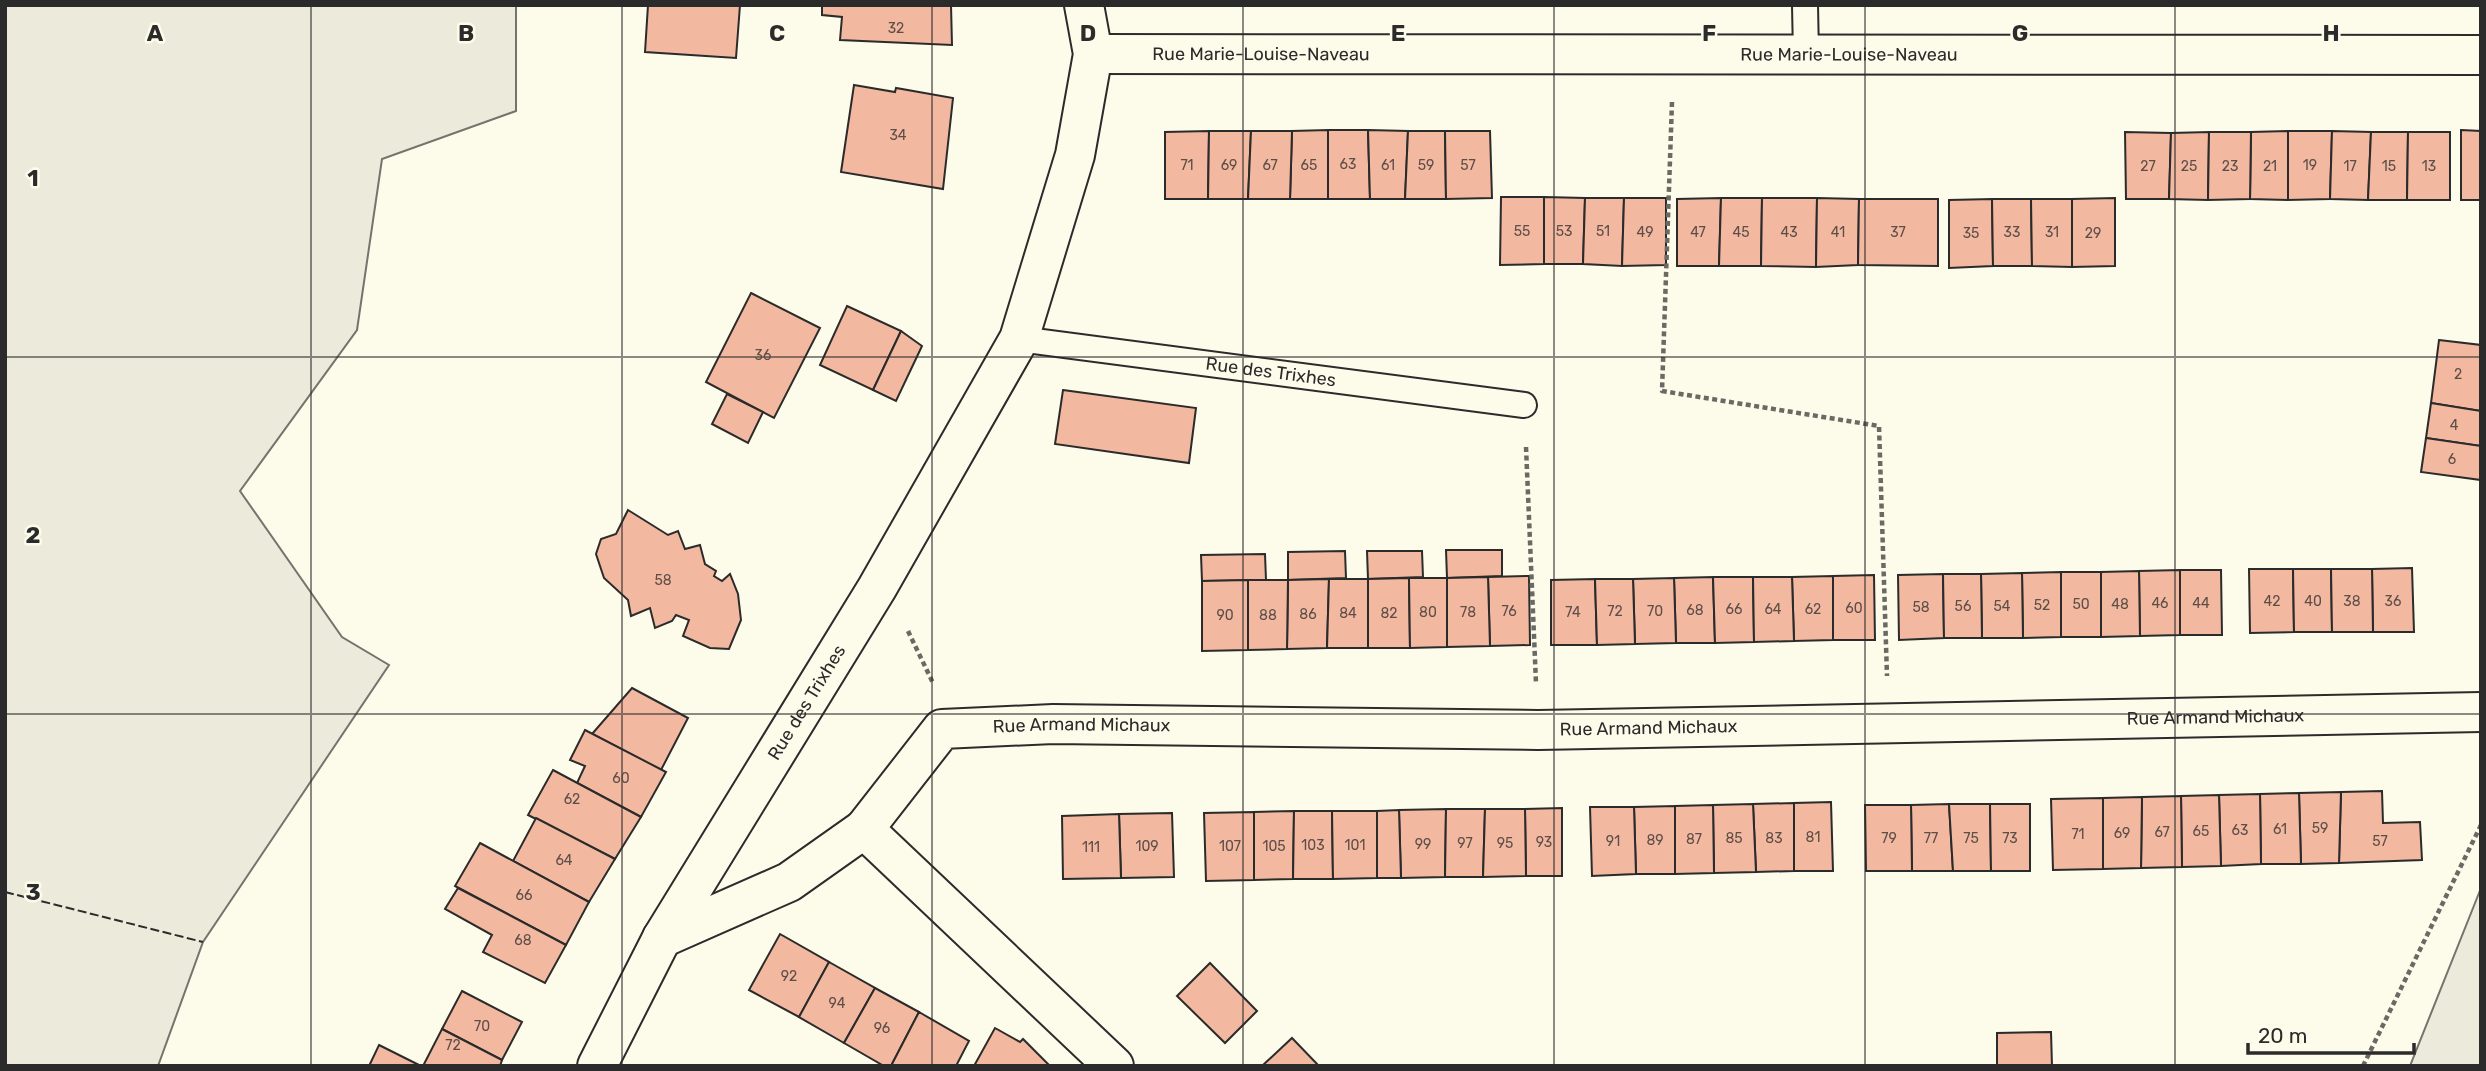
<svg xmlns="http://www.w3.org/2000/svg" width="2486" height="1071" font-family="Rubik,sans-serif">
  <rect width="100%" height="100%" fill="#fdfbea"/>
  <g fill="#ecebdb" stroke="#74746e" stroke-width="2">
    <polygon points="5,5 516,5 516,111 382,159 357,330 240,491 342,637 389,665 203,942 158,1066 5,1066"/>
    <polygon points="2481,888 2481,1066 2410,1066"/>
  </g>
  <g fill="#f2b8a0" stroke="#2b2b2b" stroke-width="2">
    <polygon points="648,5 740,5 736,58 645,52"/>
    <polygon points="822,5 951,5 952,45 840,40 842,17 822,15"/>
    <polygon points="854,85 895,92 896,88 953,98 943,189 841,172"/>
    <polygon points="1328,130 1328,199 1290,199 1292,131"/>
    <polygon points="1328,130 1368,130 1370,199 1328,199"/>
    <polygon points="1368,130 1408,131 1405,199 1370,199"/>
    <polygon points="2461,130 2481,131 2481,200 2461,200"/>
    <polygon points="1209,131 1208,199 1165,199 1165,132"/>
    <polygon points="1209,131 1251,131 1248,199 1208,199"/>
    <polygon points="1251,131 1292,131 1290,199 1248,199"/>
    <polygon points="1408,131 1445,131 1446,199 1405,199"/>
    <polygon points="1445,131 1490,131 1492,198 1446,199"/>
    <polygon points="2288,131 2288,200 2250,199 2251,132"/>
    <polygon points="2288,131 2332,131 2330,199 2288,200"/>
    <polygon points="2332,131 2371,132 2368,200 2330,199"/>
    <polygon points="2125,132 2171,133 2169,199 2126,199"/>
    <polygon points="2209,132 2208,200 2169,199 2171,133"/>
    <polygon points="2209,132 2251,132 2250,199 2208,200"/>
    <polygon points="2371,132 2408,132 2407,200 2368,200"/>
    <polygon points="2408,132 2450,132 2450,200 2407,200"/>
    <polygon points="1501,197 1544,197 1544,264 1500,265"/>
    <polygon points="1544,197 1585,198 1583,264 1544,264"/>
    <polygon points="1585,198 1624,198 1622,266 1583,264"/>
    <polygon points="1624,198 1666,198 1666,265 1622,266"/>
    <polygon points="1721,198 1719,266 1677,266 1677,199"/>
    <polygon points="1721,198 1762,198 1761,266 1719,266"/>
    <polygon points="1762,198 1817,198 1816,267 1761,266"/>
    <polygon points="1817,198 1859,199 1858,265 1816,267"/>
    <polygon points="2115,198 2115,266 2072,267 2072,199"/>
    <polygon points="1859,199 1938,199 1938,266 1858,265"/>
    <polygon points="1992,199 1993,266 1949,268 1949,200"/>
    <polygon points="1992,199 2031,199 2032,266 1993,266"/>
    <polygon points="2031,199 2072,199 2072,267 2032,266"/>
    <polygon points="751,293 820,328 774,418 706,382"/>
    <polygon points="847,306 901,331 873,390 820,365"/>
    <polygon points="901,331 922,346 896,401 873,390"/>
    <polygon points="2439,340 2481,345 2481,411 2431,403"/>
    <polygon points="1063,390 1196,408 1189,463 1055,444"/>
    <polygon points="727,394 763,412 748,443 712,424"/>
    <polygon points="2431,403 2481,411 2481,446 2426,438"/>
    <polygon points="2426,438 2481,446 2481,480 2421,472"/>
    <polygon points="628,510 668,535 678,531 685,549 700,545 705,564 716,571 714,576 722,581 730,574 738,594 741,620 729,649 710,648 683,636 689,620 676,615 672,621 655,628 650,608 631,616 628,600 604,578 596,554 601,539 616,534"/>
    <polygon points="1446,550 1502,550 1502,576 1447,578"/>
    <polygon points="1345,551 1346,578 1288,580 1288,552"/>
    <polygon points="1367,551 1422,551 1423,577 1368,579"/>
    <polygon points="1265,554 1266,580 1202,581 1201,555"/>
    <polygon points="2412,568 2414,632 2373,632 2372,569"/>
    <polygon points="2249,569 2293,569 2294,632 2250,633"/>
    <polygon points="2293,569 2331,569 2332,632 2294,632"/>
    <polygon points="2331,569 2372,569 2373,632 2332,632"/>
    <polygon points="2180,570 2180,635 2140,636 2139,571"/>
    <polygon points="2180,570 2221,570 2222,635 2180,635"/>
    <polygon points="2139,571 2140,636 2101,637 2101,572"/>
    <polygon points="2061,572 2061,637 2023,638 2022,573"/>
    <rect x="2061" y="572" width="40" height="65"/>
    <polygon points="2022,573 2023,638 1982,638 1981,574"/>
    <polygon points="1943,574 1944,638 1899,640 1898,575"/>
    <polygon points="1943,574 1981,574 1982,638 1944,638"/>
    <polygon points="1874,575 1875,640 1833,640 1833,576"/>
    <polygon points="1529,576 1530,645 1490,646 1488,577"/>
    <polygon points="1833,576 1833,640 1794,641 1792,577"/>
    <polygon points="1488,577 1490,646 1447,647 1447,578"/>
    <polygon points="1713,577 1715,643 1676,643 1674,578"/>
    <polygon points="1713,577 1753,577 1754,642 1715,643"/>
    <polygon points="1753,577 1792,577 1794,641 1754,642"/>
    <polygon points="1409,578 1410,648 1368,648 1368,579"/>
    <polygon points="1409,578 1447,578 1447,647 1410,648"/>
    <polygon points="1674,578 1676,643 1635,644 1633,579"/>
    <polygon points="1329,579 1327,648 1287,649 1288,580"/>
    <polygon points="1329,579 1368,579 1368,648 1327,648"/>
    <polygon points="1595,579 1597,645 1551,645 1551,580"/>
    <polygon points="1595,579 1633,579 1635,644 1597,645"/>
    <polygon points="1248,580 1248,650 1202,651 1202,581"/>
    <polygon points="1248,580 1288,580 1287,649 1248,650"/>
    <polygon points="632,688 688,718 661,770 592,734"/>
    <polygon points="585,730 666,772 641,817 577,783 585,766 570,760"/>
    <polygon points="553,770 641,817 615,859 528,815"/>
    <polygon points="2382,791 2383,823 2420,822 2422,860 2339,863 2341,792"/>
    <polygon points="2341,792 2339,863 2301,864 2299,793"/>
    <polygon points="2299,793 2301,864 2261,864 2260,794"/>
    <polygon points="2260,794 2261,864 2221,866 2219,795"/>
    <polygon points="2219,795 2221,866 2182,867 2181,796"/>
    <polygon points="2181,796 2182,867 2141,868 2142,797"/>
    <polygon points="2142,797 2141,868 2103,869 2103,798"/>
    <polygon points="2103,798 2103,869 2053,870 2051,799"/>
    <polygon points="1831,802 1833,871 1794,871 1794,803"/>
    <polygon points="1794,803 1794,871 1756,872 1753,804"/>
    <polygon points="1753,804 1756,872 1714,873 1713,805"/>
    <polygon points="1949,804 1953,871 1912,871 1911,805"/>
    <polygon points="1949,804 1990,804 1991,871 1953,871"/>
    <polygon points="1990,804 2030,804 2030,871 1991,871"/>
    <polygon points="1713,805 1714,873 1675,874 1675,806"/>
    <polygon points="1865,805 1911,805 1912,871 1866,871"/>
    <polygon points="1675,806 1675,874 1636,874 1634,807"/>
    <polygon points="1590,807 1634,807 1636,874 1592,876"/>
    <polygon points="1562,808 1562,876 1526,876 1525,809"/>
    <polygon points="1446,809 1445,877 1401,878 1399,810"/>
    <polygon points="1446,809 1485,809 1483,877 1445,877"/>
    <polygon points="1485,809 1525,809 1526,876 1483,877"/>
    <polygon points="1399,810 1401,878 1377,878 1377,811"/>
    <polygon points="1294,811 1293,879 1254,880 1254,812"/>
    <polygon points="1294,811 1332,811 1333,879 1293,879"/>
    <polygon points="1332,811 1377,811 1377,878 1333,879"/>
    <polygon points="1254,812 1254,880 1206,881 1204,813"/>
    <polygon points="1172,813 1174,877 1121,878 1119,814"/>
    <polygon points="1119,814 1121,878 1063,879 1062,816"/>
    <polygon points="536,818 615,859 589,902 513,861"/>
    <polygon points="480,843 589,902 566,945 455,886"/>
    <polygon points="458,888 566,945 545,983 483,952 492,935 445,909"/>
    <polygon points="780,934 829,962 799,1017 749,990"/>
    <polygon points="829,962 875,988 844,1043 799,1017"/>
    <polygon points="1210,963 1257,1011 1225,1043 1177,996"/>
    <polygon points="875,988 919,1012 891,1066 884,1066 844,1043"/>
    <polygon points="462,991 522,1022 502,1060 442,1029"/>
    <polygon points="919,1012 969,1041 956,1066 891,1066"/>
    <polygon points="995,1028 1020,1042 1023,1039 1050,1066 974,1066"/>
    <polygon points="442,1029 502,1060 500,1066 423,1066"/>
    <polygon points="2051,1032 2052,1066 1997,1066 1997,1033"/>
    <polygon points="1292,1038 1319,1066 1262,1066"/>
    <polygon points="379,1045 421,1066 369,1066"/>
  </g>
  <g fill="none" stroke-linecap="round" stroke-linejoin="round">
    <g stroke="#2b2b2b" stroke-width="28">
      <g id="service">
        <polyline points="1805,5 1806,55"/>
        <path id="s1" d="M 1019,339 L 1524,405"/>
      </g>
    </g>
    <g stroke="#2b2b2b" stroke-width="42">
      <g id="minor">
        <path id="s2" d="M 1093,54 L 2481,55"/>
        <polyline points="662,938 789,882 864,829"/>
        <path id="s3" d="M 597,1066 L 662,938 L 877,588 L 1019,339 L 1075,155 L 1093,54 L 1084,5"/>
        <path id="s4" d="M 1114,1066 L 864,829 L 942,729 L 1053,724 L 1538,730 L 2481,712"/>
      </g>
    </g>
    <g stroke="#6a6964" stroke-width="4.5" stroke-dasharray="5 3.5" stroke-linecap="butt">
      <polyline points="1672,102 1662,391 1879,426 1887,676"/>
      <polyline points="1526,447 1536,683"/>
      <polyline points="908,631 933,683"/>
      <polyline points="2363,1066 2481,825"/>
    </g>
    <use href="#service" stroke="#fdfbea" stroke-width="24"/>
    <use href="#minor" stroke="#fdfbea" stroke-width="38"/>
    <polyline stroke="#2b2b2b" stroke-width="2" stroke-dasharray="9 3.5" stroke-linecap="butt" points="5,892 203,942"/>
  </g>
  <path fill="none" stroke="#2b2b2b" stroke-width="2" stroke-opacity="0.55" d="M 311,5 L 311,1066M 622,5 L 622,1066M 932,5 L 932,1066M 1243,5 L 1243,1066M 1554,5 L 1554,1066M 1865,5 L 1865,1066M 2175,5 L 2175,1066M 5,357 L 2481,357M 5,714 L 2481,714"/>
  <g text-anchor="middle" stroke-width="5" stroke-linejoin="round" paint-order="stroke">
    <g font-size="14" fill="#5d4e48">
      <text x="896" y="33">32</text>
      <text x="898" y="140">34</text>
      <text x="1348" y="169">63</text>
      <text x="1187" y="170">71</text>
      <text x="1229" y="170">69</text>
      <text x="1270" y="170">67</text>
      <text x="1309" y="170">65</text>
      <text x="1388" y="170">61</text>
      <text x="1426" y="170">59</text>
      <text x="1468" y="170">57</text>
      <text x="2310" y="170">19</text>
      <text x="2148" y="171">27</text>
      <text x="2189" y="171">25</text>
      <text x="2230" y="171">23</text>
      <text x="2270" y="171">21</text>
      <text x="2350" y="171">17</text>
      <text x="2389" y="171">15</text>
      <text x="2429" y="171">13</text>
      <text x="1522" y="236">55</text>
      <text x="1564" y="236">53</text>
      <text x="1603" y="236">51</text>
      <text x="1645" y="237">49</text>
      <text x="1698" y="237">47</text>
      <text x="1741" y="237">45</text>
      <text x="1789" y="237">43</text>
      <text x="1838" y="237">41</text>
      <text x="1898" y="237">37</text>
      <text x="2012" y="237">33</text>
      <text x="2052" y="237">31</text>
      <text x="1971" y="238">35</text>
      <text x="2093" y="238">29</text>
      <text x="763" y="360">36</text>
      <text x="2458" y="379">2</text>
      <text x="2454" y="430">4</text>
      <text x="2452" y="464">6</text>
      <text x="663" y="585">58</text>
      <text x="2272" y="606">42</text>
      <text x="2313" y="606">40</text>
      <text x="2352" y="606">38</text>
      <text x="2393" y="606">36</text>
      <text x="2160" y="608">46</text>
      <text x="2201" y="608">44</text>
      <text x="2081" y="609">50</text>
      <text x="2120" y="609">48</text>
      <text x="2042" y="610">52</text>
      <text x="1963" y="611">56</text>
      <text x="2002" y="611">54</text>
      <text x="1921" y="612">58</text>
      <text x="1854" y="613">60</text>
      <text x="1734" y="614">66</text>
      <text x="1773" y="614">64</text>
      <text x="1813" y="614">62</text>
      <text x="1695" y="615">68</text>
      <text x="1509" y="616">76</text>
      <text x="1615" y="616">72</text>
      <text x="1655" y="616">70</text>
      <text x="1428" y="617">80</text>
      <text x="1468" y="617">78</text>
      <text x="1573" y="617">74</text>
      <text x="1348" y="618">84</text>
      <text x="1389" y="618">82</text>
      <text x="1308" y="619">86</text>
      <text x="1225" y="620">90</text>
      <text x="1268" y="620">88</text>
      <text x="621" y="783">60</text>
      <text x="572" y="804">62</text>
      <text x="2320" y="833">59</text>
      <text x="2280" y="834">61</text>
      <text x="2240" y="835">63</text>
      <text x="2201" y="836">65</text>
      <text x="2162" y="837">67</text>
      <text x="2122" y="838">69</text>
      <text x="2078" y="839">71</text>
      <text x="1813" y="842">81</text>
      <text x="1734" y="843">85</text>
      <text x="1774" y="843">83</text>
      <text x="1889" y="843">79</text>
      <text x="1931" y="843">77</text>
      <text x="1971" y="843">75</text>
      <text x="2010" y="843">73</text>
      <text x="1694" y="844">87</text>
      <text x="1655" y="845">89</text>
      <text x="1613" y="846">91</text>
      <text x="2380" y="846">57</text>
      <text x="1544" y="847">93</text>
      <text x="1465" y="848">97</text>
      <text x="1505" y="848">95</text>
      <text x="1423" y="849">99</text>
      <text x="1313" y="850">103</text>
      <text x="1355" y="850">101</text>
      <text x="1147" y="851">109</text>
      <text x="1230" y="851">107</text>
      <text x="1274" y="851">105</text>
      <text x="1091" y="852">111</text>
      <text x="564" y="865">64</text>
      <text x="524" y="900">66</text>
      <text x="523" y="945">68</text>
      <text x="789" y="981">92</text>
      <text x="837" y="1008">94</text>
      <text x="482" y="1031">70</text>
      <text x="882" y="1033">96</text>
      <text x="453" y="1050">72</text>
    </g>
    <g font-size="18" fill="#2b2b2b" stroke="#fdfbea">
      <text dy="6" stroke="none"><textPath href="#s2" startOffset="168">Rue Marie-Louise-Naveau</textPath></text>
      <text dy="6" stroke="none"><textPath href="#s2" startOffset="756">Rue Marie-Louise-Naveau</textPath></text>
      <text dy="6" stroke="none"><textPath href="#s1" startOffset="254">Rue des Trixhes</textPath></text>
      <text dy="6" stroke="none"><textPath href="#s3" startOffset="420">Rue des Trixhes</textPath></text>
      <text dy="6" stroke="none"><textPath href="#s4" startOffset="1745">Rue Armand Michaux</textPath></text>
      <text dy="6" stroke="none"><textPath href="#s4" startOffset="611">Rue Armand Michaux</textPath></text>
      <text dy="6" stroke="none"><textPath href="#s4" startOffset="1178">Rue Armand Michaux</textPath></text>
    </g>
  </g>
  <g font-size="23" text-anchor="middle" font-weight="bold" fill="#2b2b2b" stroke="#fdfbea" stroke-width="5" stroke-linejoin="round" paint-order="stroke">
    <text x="155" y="41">A</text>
    <text x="466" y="41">B</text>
    <text x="777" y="41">C</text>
    <text x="1088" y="41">D</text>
    <text x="1398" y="41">E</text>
    <text x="1709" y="41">F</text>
    <text x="2020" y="41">G</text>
    <text x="2331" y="41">H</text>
    <text x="33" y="186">1</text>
    <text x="33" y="543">2</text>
    <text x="33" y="900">3</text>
  </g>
  <rect width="2486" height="1071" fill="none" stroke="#2b2b2b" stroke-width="14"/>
  <path d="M2248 1043v10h166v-10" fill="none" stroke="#2b2b2b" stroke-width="3.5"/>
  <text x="2258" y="1043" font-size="21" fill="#2b2b2b" stroke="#fdfbea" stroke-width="5" paint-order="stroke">20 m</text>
</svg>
